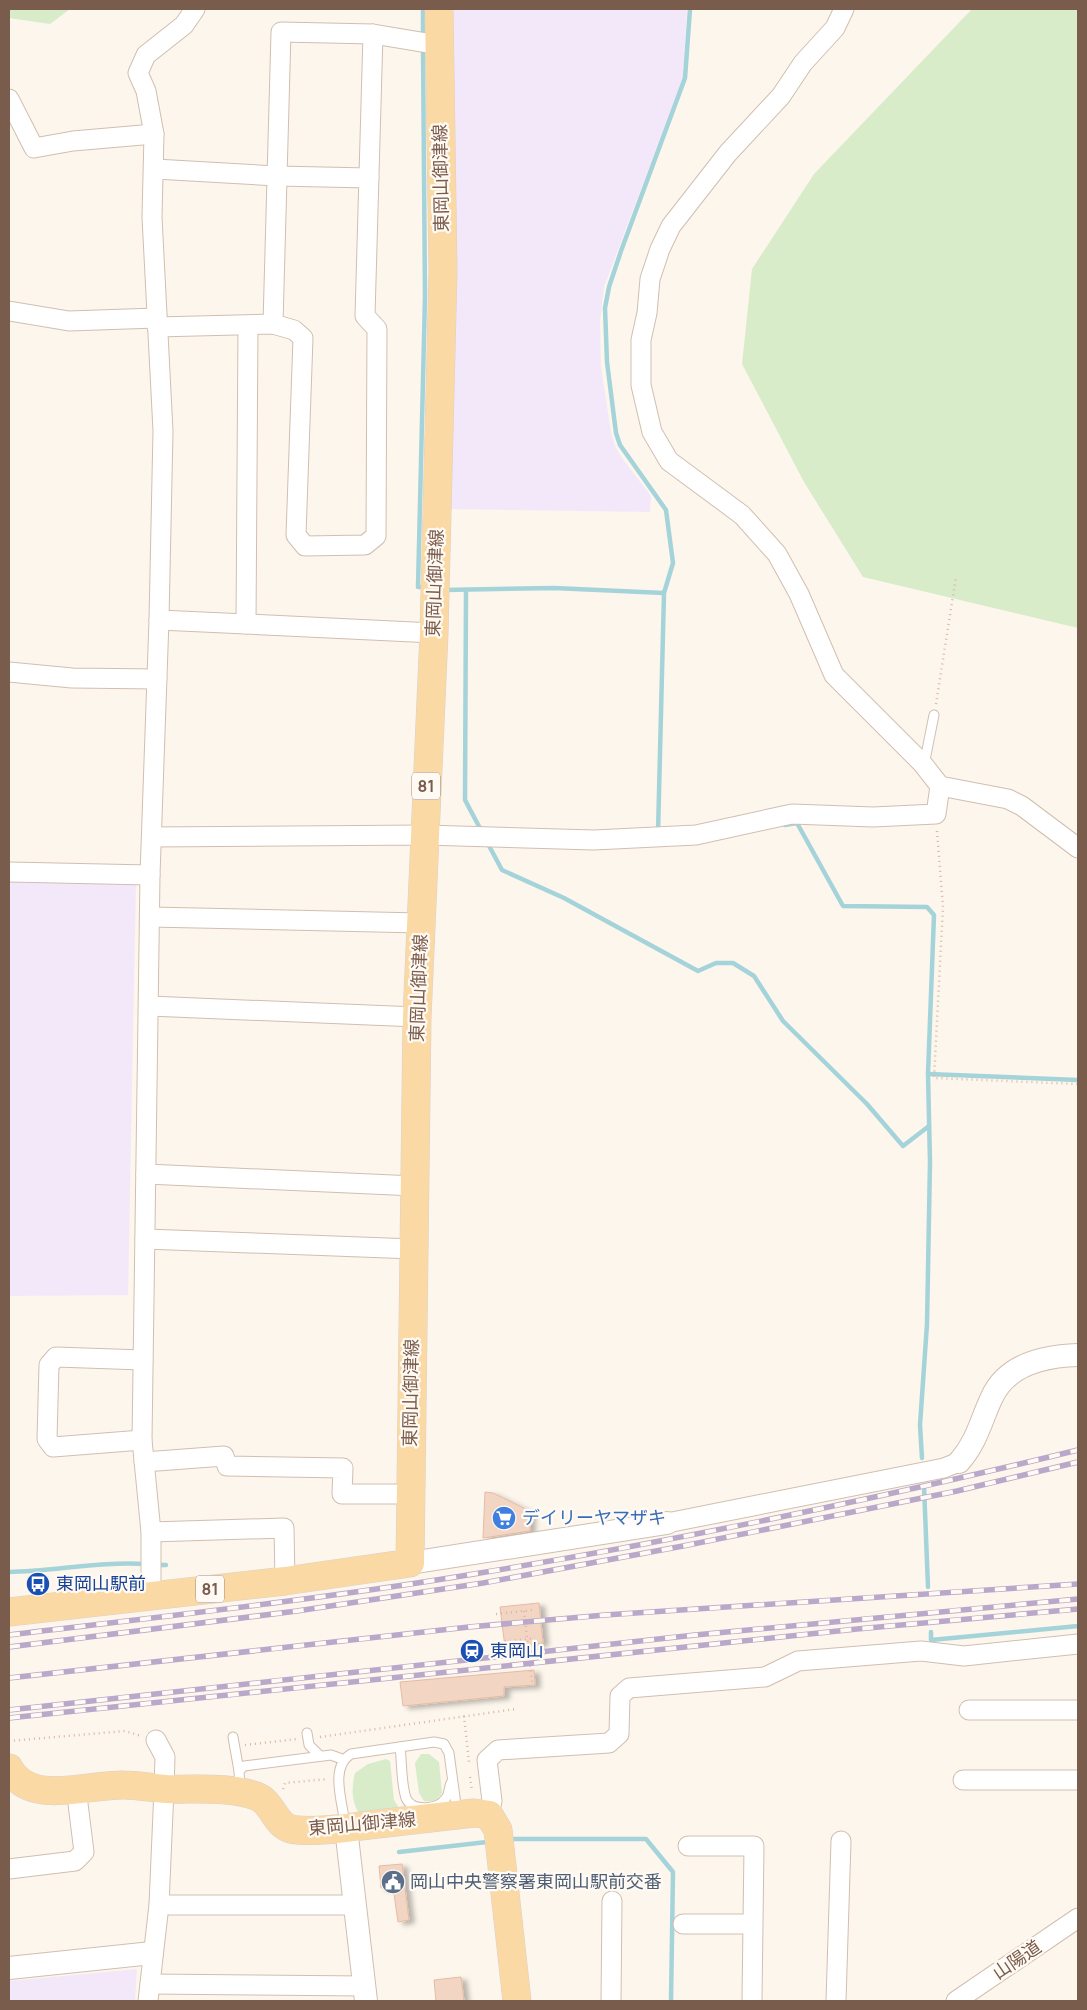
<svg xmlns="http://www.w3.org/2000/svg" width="1087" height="2010" font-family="Manrope,'Noto Sans JP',sans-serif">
  <defs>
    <filter id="shadow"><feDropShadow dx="5.5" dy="3" stdDeviation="2.5" flood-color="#0004"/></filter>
  </defs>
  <rect width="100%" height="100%" fill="#fdf6ec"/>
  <g fill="#f3e8fa">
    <polygon points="449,9 687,9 683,78 604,287 600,322 601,367 611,432 615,446 622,458 651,496 650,512 447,509"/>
    <polygon points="9,882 136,883 128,1295 9,1296"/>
    <polygon points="137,1969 135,2001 9,2001 9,1981"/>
  </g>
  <g fill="#d8ecc9">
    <polygon points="9,9 70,9 50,24 9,18"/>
    <polygon points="972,9 1078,9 1078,628 863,577 804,482 742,364 752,269 814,174"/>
    <path d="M 421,1754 L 429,1754 L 439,1762 L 442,1793 C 437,1800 434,1802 424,1801 L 419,1793 L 415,1763 Z"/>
    <path d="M 386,1759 L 390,1761 L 394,1800 L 401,1811 L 363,1818 C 351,1806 351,1788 355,1773 L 368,1764 Z"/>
  </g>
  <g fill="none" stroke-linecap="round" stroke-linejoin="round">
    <g stroke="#a5d3da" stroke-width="4.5">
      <polyline points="423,9 423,37"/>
      <polyline points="420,587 418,587 425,297 423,48"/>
      <polyline points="444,590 554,588 664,593"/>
      <polyline points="466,590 465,800 482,832"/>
      <polyline points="785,825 797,823 843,906 927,907 934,915 928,1074 930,1162 927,1324 920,1425 922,1458"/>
      <polyline points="658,833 664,593 673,563 666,510 620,445 616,433 607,362 605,308 609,287 621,251 685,78 690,9"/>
      <polyline points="487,842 502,870 564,898 698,971 716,963 733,963 754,976 783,1021 867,1104 903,1146 929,1126"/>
      <polyline points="928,1074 1078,1080"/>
      <polyline points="924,1486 928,1587"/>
      <polyline points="155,1565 166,1565"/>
      <path d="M 9,1572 C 55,1571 101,1561 147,1564"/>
      <polyline points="931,1632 931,1640 1078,1626"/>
      <polyline points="509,1839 646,1839 673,1872 671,2001"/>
      <polyline points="399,1852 487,1842"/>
    </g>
  </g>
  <g fill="#f3d5c3" stroke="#e6bba3" filter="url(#shadow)">
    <polygon points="485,1492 493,1493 530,1511 530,1531 483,1538"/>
    <polygon points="539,1603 543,1643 505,1647 500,1607"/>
    <polygon points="534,1670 535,1685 504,1687 504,1696 403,1706 400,1682"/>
    <polygon points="402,1864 409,1920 398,1922 393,1887 381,1888 379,1866"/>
    <polygon points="461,1977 464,2001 436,2001 434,1980"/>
  </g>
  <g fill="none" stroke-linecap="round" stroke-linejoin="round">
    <g stroke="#d1beb0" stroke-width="11">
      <g id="service">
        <polyline points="922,763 926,755 934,715"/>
        <polyline points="307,1733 309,1745 320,1756"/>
        <polyline points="233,1737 239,1771"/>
        <path d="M 400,1747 C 402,1762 401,1783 406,1798 C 412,1812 438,1810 446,1798 C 449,1795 449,1787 451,1783"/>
        <polyline points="240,1789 239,1771 244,1766 331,1755 342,1759"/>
        <path d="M 345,1825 C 343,1803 329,1767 351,1754 L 434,1742 L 444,1744 L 449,1753 L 457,1812"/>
      </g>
    </g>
    <g stroke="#d1beb0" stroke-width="21">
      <g id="minor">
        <polyline points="844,9 835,28 803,63 781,96 728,153 671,226 660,249 650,279 647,313 641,340 641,385 652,432 669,461 742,515 777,554 799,594 834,675 922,763 940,786 1008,799 1022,806 1078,848"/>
        <polyline points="9,99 34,148 73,141 154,134"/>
        <polyline points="155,169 277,176 369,178"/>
        <polyline points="9,311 69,321 156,318"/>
        <polyline points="273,324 281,32 373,34 439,45"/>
        <polyline points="157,327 273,324 294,330 303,338 296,535 305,546 365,545 376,536 377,329 365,316 373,34"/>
        <polyline points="159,620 246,624 248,325"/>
        <polyline points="246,624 434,633"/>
        <polyline points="9,672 72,678 157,679"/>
        <polyline points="152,837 424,835 594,840 696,835 792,814 873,817 936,814 940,786"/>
        <polyline points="9,872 150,875"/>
        <polyline points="150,917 420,923"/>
        <polyline points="149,1006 417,1017"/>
        <polyline points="146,1174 415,1186"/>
        <polyline points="145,1239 414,1249"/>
        <polyline points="142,1440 53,1447 47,1439 49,1365 56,1357 143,1360"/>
        <polyline points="144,1462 224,1456 227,1466 343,1468 342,1494 409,1494"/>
        <polyline points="667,1523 944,1468 959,1462"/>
        <polyline points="151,1532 284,1528 285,1581"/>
        <polyline points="151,1595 151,1532 142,1440 150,875 159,620 163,431 152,217 154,134 146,91 138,73 146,55 184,25 195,9"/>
        <polyline points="969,1710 1078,1710"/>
        <polyline points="963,1780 1078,1780"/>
        <polyline points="489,1815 492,1801 487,1760 498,1750 609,1743 619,1734 620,1696 629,1688 765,1677 798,1661 921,1651 964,1656 1078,1644"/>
        <polyline points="688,1846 754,1846 752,2001"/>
        <polyline points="9,1869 75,1861 84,1852 76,1788"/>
        <polyline points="159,1905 355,1905"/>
        <polyline points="683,1924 752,1924"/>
        <polyline points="150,1984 364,1986"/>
        <polyline points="148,2001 159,1905 164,1789 165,1757 156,1740"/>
        <polyline points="611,2001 612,1901"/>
        <polyline points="836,2001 841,1841"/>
        <polyline points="956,2001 1078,1918"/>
      </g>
    </g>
    <g stroke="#d1beb0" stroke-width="24">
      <g id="tertiary">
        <path d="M 959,1462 C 977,1442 981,1420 992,1397 C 1007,1364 1046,1356 1078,1355"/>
        <polyline points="410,1563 667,1523"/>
        <polyline points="346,1828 366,2001"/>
        <polyline points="9,1968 152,1953"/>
      </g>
    </g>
    <g stroke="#dad1cd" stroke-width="29">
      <g id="primary">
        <polyline points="9,1612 285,1581 410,1563 417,1017 434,633 443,271 439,9"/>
        <path d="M 9,1768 C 30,1807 88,1784 124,1785 C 138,1785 152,1788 166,1789 C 195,1790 228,1786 256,1796 C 275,1803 274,1829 297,1830 C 321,1832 345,1828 369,1825 C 404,1821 439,1817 474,1813 L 489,1815 L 498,1830 L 517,2001"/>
      </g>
    </g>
    <g stroke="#d9b8a5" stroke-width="2.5" stroke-dasharray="1 4" stroke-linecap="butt">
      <polyline points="936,704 956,577"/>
      <polyline points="937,831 943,907 934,1078 1078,1084"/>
      <polyline points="524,1611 532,1682"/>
      <polyline points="496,1614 533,1610"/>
      <polyline points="500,1642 535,1638"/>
      <polyline points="464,1716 469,1762"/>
      <polyline points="320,1737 516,1709"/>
      <polyline points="9,1741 125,1731 141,1736"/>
      <polyline points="245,1745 297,1739"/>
      <polyline points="470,1777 472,1791"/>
      <polyline points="283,1789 285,1783 328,1779"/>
    </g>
    <use href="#service" stroke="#fff" stroke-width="9"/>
    <use href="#minor" stroke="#fff" stroke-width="19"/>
    <use href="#tertiary" stroke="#fff" stroke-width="22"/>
    <use href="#primary" stroke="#fbd9a5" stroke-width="28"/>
    <g stroke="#b9a8c9" stroke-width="5.5">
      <g id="rail">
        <path d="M 9,1635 C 166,1616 324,1599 480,1573 C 680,1540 881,1498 1078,1450"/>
        <polyline points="9,1647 297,1611 483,1583 683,1546 957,1491 1078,1462"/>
        <polyline points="9,1678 469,1627 605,1615 1078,1584"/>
        <polyline points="9,1710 695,1635 1078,1599"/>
        <polyline points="9,1718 857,1629 1078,1609"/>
      </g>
    </g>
    <use href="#rail" stroke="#fffaf3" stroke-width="4" stroke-dasharray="11" stroke-linecap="butt"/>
  </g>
  <defs>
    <g id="supermarket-disc" transform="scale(1.25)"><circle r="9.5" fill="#3f7fe0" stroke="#fffaf3"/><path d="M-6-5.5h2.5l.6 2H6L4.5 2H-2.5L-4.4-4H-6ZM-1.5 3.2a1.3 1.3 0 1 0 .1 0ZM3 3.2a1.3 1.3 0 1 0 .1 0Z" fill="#fff"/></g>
    <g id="bus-disc" transform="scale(1.25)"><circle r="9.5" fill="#1a4fb4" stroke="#fffaf3"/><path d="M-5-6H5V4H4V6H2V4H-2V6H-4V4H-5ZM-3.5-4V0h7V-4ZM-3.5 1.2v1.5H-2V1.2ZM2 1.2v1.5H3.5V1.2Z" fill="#fff"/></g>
    <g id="station-disc" transform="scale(1.25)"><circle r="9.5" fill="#1a4fb4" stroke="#fffaf3"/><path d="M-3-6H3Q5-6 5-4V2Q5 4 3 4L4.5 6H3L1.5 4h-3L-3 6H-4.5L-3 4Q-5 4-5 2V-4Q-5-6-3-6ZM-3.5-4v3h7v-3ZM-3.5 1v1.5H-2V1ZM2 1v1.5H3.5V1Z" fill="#fff"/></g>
    <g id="civic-disc" transform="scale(1.25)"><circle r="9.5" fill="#5c6f8a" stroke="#fffaf3"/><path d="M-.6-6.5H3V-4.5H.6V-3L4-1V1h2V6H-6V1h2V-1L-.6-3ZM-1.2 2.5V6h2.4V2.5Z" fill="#fff"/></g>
  </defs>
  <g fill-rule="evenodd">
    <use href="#supermarket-disc" x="504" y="1518"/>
    <use href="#bus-disc" x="38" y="1584"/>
    <use href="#station-disc" x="472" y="1651"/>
    <use href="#civic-disc" x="393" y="1882"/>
  </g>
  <g text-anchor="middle" stroke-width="4.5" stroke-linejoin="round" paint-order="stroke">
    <g fill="#fffaf3" stroke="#a28b7f" stroke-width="1">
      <rect x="412" y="772.5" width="28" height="27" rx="4"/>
      <rect x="196" y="1575.5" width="28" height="27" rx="4"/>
    </g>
    <g font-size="16" font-weight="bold" fill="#7a5c4d">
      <text x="426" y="792">81</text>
      <text x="210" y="1595">81</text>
    </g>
    <g font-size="18" fill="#7a5c4d" stroke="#fffaf3">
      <text transform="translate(441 178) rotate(-91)" y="6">東岡山御津線</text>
      <text transform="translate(435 583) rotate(-88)" y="6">東岡山御津線</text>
      <text transform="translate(419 988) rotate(-88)" y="6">東岡山御津線</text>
      <text transform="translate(411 1393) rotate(-89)" y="6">東岡山御津線</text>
      <text transform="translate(362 1824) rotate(-5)" y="6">東岡山御津線</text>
      <text transform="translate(1017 1960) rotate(-34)" y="6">山陽道</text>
    </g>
    <g font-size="18" fill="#366cbe" stroke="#fffaf3" text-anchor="start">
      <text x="522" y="1524">デイリーヤマザキ</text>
    </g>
    <g font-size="18" fill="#164399" stroke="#fffaf3" text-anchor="start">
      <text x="56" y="1590">東岡山駅前</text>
      <text x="490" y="1657">東岡山</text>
    </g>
    <g font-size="18" fill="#4e5e75" stroke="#fffaf3" text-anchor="start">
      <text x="410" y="1888">岡山中央警察署東岡山駅前交番</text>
    </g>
  </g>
  <rect width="1087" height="2010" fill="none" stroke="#7a5c4d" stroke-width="20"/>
</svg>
